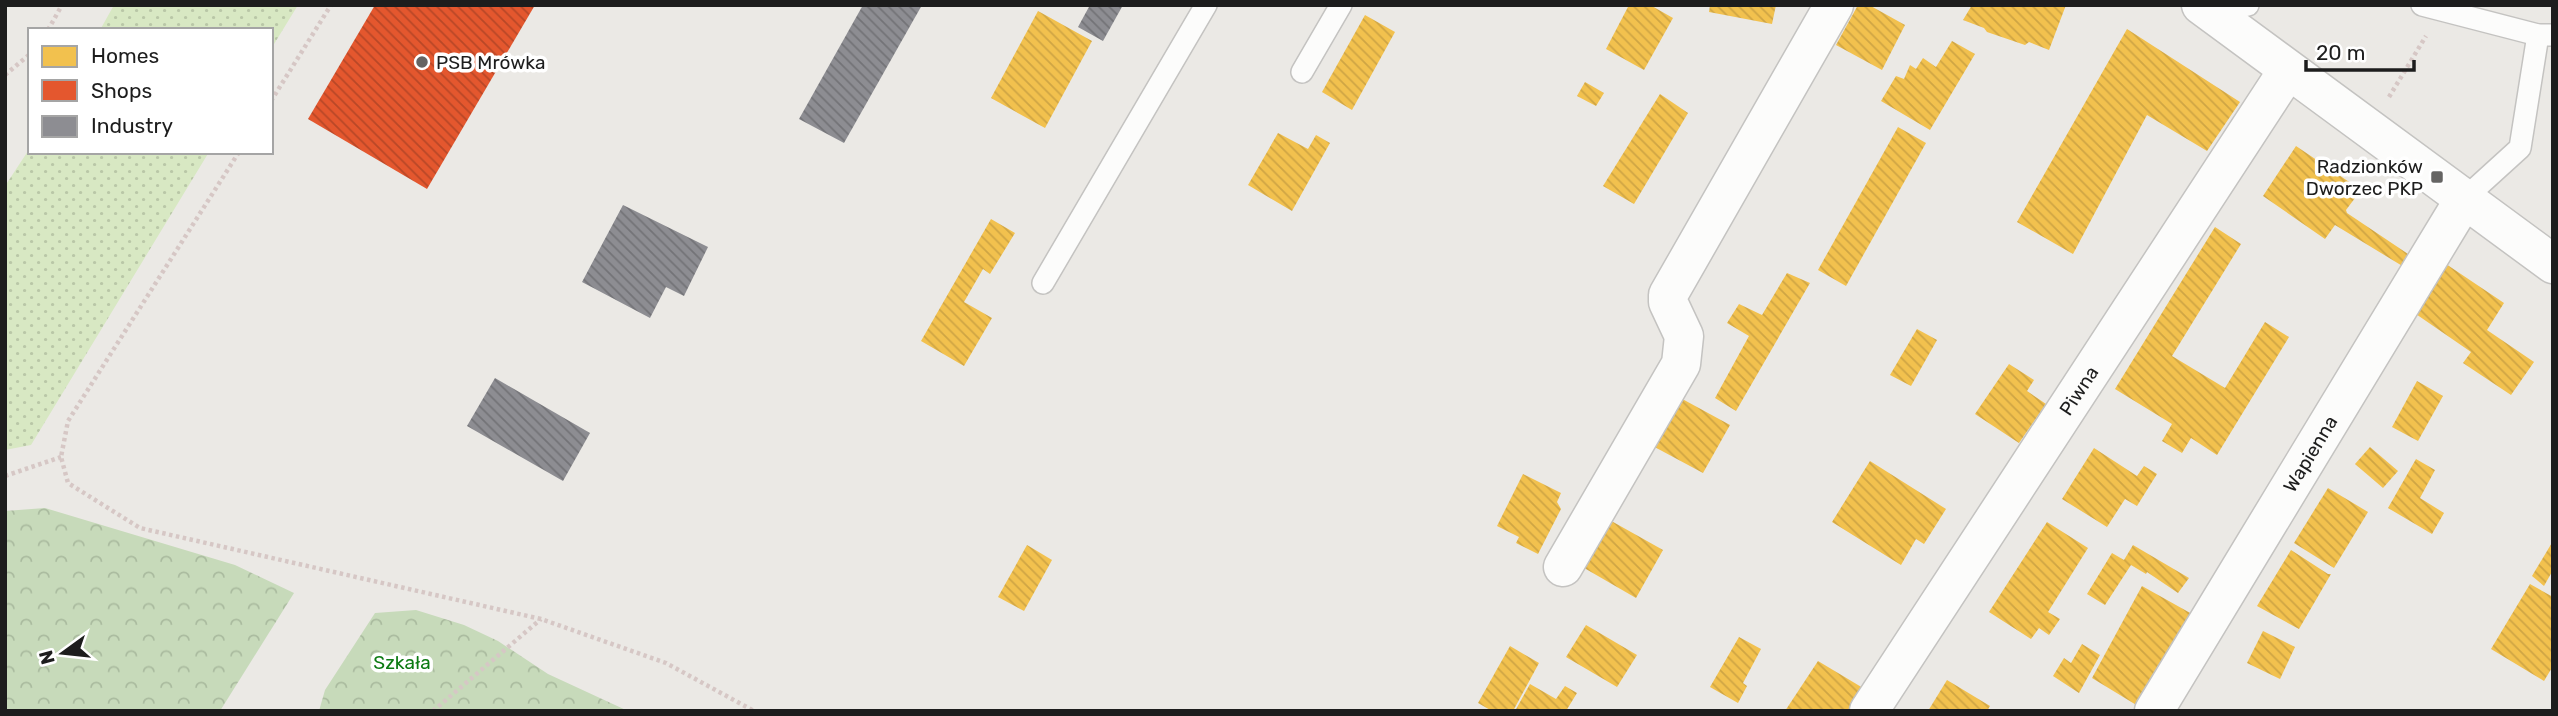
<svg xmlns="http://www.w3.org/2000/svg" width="2558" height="716" font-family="Rubik,sans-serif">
  <defs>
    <pattern id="grass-dots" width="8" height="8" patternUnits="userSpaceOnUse" patternTransform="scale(1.75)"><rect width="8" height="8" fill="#d8e8c3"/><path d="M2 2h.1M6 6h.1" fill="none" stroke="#b9c7a7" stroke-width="1.8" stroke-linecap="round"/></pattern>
    <pattern id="forest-crowns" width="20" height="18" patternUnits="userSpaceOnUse" patternTransform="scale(1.75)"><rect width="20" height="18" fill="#c7daba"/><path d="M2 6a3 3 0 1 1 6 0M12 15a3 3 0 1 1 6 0" fill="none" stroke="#aabb9f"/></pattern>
    <pattern id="homes-back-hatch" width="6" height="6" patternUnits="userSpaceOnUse" patternTransform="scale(1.75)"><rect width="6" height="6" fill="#f2c14e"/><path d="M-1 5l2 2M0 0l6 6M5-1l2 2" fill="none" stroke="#cfa544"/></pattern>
    <pattern id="shops-back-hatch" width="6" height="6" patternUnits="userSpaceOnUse" patternTransform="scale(1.75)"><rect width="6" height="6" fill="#e4572e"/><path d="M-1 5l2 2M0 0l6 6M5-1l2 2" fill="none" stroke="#b84727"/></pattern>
    <pattern id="industry-back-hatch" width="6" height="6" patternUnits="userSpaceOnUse" patternTransform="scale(1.75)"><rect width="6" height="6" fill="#8d8d92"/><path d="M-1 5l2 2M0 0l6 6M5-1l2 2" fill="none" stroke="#737377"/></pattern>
  </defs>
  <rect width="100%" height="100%" fill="#ebe9e5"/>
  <g fill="url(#grass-dots)">
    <polygon points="114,5 298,5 271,49 271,30 100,30"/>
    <polygon points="30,148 30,152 209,152 31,445 5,450 5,186"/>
  </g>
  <g fill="url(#forest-crowns)">
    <polygon points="45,508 235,565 294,593 220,711 5,711 5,511"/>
    <polygon points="416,610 464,625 498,641 548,674 628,711 319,711 325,690 375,613"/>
  </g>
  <g fill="url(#homes-back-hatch)">
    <polygon points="1629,5 1650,5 1673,18 1644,70 1606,49"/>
    <polygon points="1710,5 1776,5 1772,24 1709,12"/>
    <polygon points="1858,5 1869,5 1905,25 1882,70 1836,45"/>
    <polygon points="1972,5 2066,5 2049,50 2029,42 2025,45 1987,32 1984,28 1963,20"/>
    <polygon points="1038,11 1092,41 1045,128 991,98"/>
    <polygon points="1365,15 1395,32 1352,110 1322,92"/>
    <polygon points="2127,29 2240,102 2207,151 2147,115 2073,254 2017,222"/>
    <polygon points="1952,41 1975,54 1930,130 1881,101 1896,76 1904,79 1910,65 1916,69 1923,58 1936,67"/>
    <polygon points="1585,82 1604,93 1596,106 1577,96"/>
    <polygon points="1660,94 1688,113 1634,204 1603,186"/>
    <polygon points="1898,127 1926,143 1846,286 1818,270"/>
    <polygon points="1278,133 1308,149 1316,135 1330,143 1292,211 1248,185"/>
    <polygon points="2296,146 2361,190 2346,210 2347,213 2411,256 2404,267 2335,225 2325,239 2263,196"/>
    <polygon points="991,219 1015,233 990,274 983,269 964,302 992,318 964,366 921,341"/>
    <polygon points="2215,227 2241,244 2172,356 2225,388 2265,322 2289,337 2217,455 2191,438 2182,453 2162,441 2172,424 2115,389"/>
    <polygon points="2446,264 2504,303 2487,330 2534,362 2511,395 2463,363 2471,352 2413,312"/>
    <polygon points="1787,273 1810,283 1736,411 1715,398 1749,336 1727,323 1739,304 1762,315"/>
    <polygon points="1917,329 1937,340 1911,386 1890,375"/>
    <polygon points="2009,364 2034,380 2027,391 2046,404 2019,443 1975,414"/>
    <polygon points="2417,381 2443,396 2418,441 2392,427"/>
    <polygon points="1675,395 1730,425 1703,473 1649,444"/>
    <polygon points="2370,447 2398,471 2383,488 2355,464"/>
    <polygon points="2094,448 2137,476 2144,466 2157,474 2137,506 2125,499 2107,527 2062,499"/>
    <polygon points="2416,459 2435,470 2420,498 2444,513 2432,534 2388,508"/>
    <polygon points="1870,461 1946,509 1924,544 1916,539 1901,565 1832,522"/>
    <polygon points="1523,474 1561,493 1557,502 1561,509 1538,554 1516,543 1519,537 1497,526"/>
    <polygon points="2328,488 2368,512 2334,568 2294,543"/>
    <polygon points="1606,518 1663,550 1636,598 1579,565"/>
    <polygon points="2047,522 2088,548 2048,612 2060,619 2049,635 2039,628 2031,639 1989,612"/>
    <polygon points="2553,541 2553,570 2544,586 2532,576"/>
    <polygon points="1027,545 1052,560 1024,611 998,597"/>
    <polygon points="2133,545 2189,578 2178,593 2147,572 2146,574 2131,565 2105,605 2087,594 2112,553 2124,560"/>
    <polygon points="2291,550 2328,574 2331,574 2299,629 2257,606"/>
    <polygon points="2530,584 2553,597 2553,666 2544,681 2491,649"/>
    <polygon points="2142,586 2192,614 2138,706 2092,678"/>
    <polygon points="1586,625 1637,655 1617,687 1566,657"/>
    <polygon points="2263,631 2295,647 2280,679 2247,663"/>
    <polygon points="1739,637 1761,649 1743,683 1747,686 1738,703 1710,687"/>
    <polygon points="2082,644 2100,655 2079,693 2053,676 2064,658 2071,663"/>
    <polygon points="1510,646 1539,663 1513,711 1492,711 1478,703"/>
    <polygon points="1818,661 1863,688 1850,711 1785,711"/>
    <polygon points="1947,680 1990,706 1987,711 1928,711"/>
    <polygon points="1530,684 1556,699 1565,686 1577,693 1566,711 1515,711"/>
  </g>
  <polygon fill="url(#shops-back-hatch)" points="375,5 535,5 427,189 308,119"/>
  <g fill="url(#industry-back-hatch)">
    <polygon points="863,5 922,5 844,143 799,119"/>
    <polygon points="1090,5 1123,5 1103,41 1078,27"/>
    <polygon points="623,205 708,247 684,296 666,287 650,318 582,282"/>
    <polygon points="495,378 590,433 563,481 467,426"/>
  </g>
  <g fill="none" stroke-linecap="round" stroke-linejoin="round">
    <g stroke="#c4c3c1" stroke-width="24">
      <g id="service">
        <polyline points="2422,5 2538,35 2553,35"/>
        <polyline points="2212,13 2248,5"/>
        <polyline points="1302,72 1341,5"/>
        <polyline points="2465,198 2520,148 2538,35"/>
        <polyline points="1043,283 1206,5"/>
      </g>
    </g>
    <g stroke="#c4c3c1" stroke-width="41">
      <g id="minor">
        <polyline points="1563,567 1681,364 1684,336 1668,302 1668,295 1834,5"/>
        <path id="s1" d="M 1869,711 L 2288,70"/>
        <path id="s2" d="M 2154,711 L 2465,198"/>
      </g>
    </g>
    <g stroke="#c4c3c1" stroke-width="41">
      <polyline id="tertiary" points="2201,5 2553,264"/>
    </g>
    <g stroke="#d6c7c5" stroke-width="4.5" stroke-dasharray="3.5 3.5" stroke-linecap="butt">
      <polyline points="48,30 62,5"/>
      <polyline points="5,75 30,54"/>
      <polyline points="2389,97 2426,36"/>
      <polyline points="271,101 331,5"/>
      <polyline points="239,152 68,421 61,457 68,483 140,528 541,619 666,663 754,711"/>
      <polyline points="5,476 61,457"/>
      <polyline points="433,711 541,619"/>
    </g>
    <use href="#service" stroke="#fcfcfb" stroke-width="21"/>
    <use href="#minor" stroke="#fcfcfb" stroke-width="38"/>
    <use href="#tertiary" stroke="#fcfcfb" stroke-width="38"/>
  </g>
  <g fill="#656463" stroke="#fff" stroke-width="2.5">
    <circle cx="422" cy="62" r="7"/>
    <rect x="2430" y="170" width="14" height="14" rx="3.5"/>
  </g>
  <g text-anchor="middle" stroke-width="7" stroke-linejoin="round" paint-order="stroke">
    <g font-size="19" fill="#1d1d1d" stroke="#fff" text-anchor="start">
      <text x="436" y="69">PSB Mrówka</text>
      <text x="2423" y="173" text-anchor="end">Radzionków<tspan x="2423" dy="22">Dworzec PKP</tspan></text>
    </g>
    <g font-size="19" fill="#1d1d1d" stroke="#fff">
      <text dy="7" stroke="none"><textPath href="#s1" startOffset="383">Piwna</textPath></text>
      <text dy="7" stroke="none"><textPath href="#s2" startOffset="301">Wapienna</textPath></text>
    </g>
    <g font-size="19" fill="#0c7a12" stroke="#fff">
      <text x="402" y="669">Szkała</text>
    </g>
  </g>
  <rect width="2558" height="716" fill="none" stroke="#1d1d1d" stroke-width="14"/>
  <rect x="28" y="28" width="245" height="126" fill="#ffffff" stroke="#a5a5a5" stroke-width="2"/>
  <rect x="42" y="46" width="35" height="21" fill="#f2c14e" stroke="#a5a5a5" stroke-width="2"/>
  <text x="91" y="63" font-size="21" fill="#1d1d1d">Homes</text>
  <rect x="42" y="80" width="35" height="21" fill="#e4572e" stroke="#a5a5a5" stroke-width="2"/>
  <text x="91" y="98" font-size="21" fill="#1d1d1d">Shops</text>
  <rect x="42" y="116" width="35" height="21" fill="#8d8d92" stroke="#a5a5a5" stroke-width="2"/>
  <text x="91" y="133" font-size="21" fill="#1d1d1d">Industry</text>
  <g transform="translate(63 653) rotate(255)" stroke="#ffffff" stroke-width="5" paint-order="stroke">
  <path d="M0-5L12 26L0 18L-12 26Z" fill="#1d1d1d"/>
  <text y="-10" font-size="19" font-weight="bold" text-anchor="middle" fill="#1d1d1d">N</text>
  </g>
  <path d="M2306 60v10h108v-10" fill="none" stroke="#1d1d1d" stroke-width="3.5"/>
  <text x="2316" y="60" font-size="21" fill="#1d1d1d" stroke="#ffffff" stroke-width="5" paint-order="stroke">20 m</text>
</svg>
